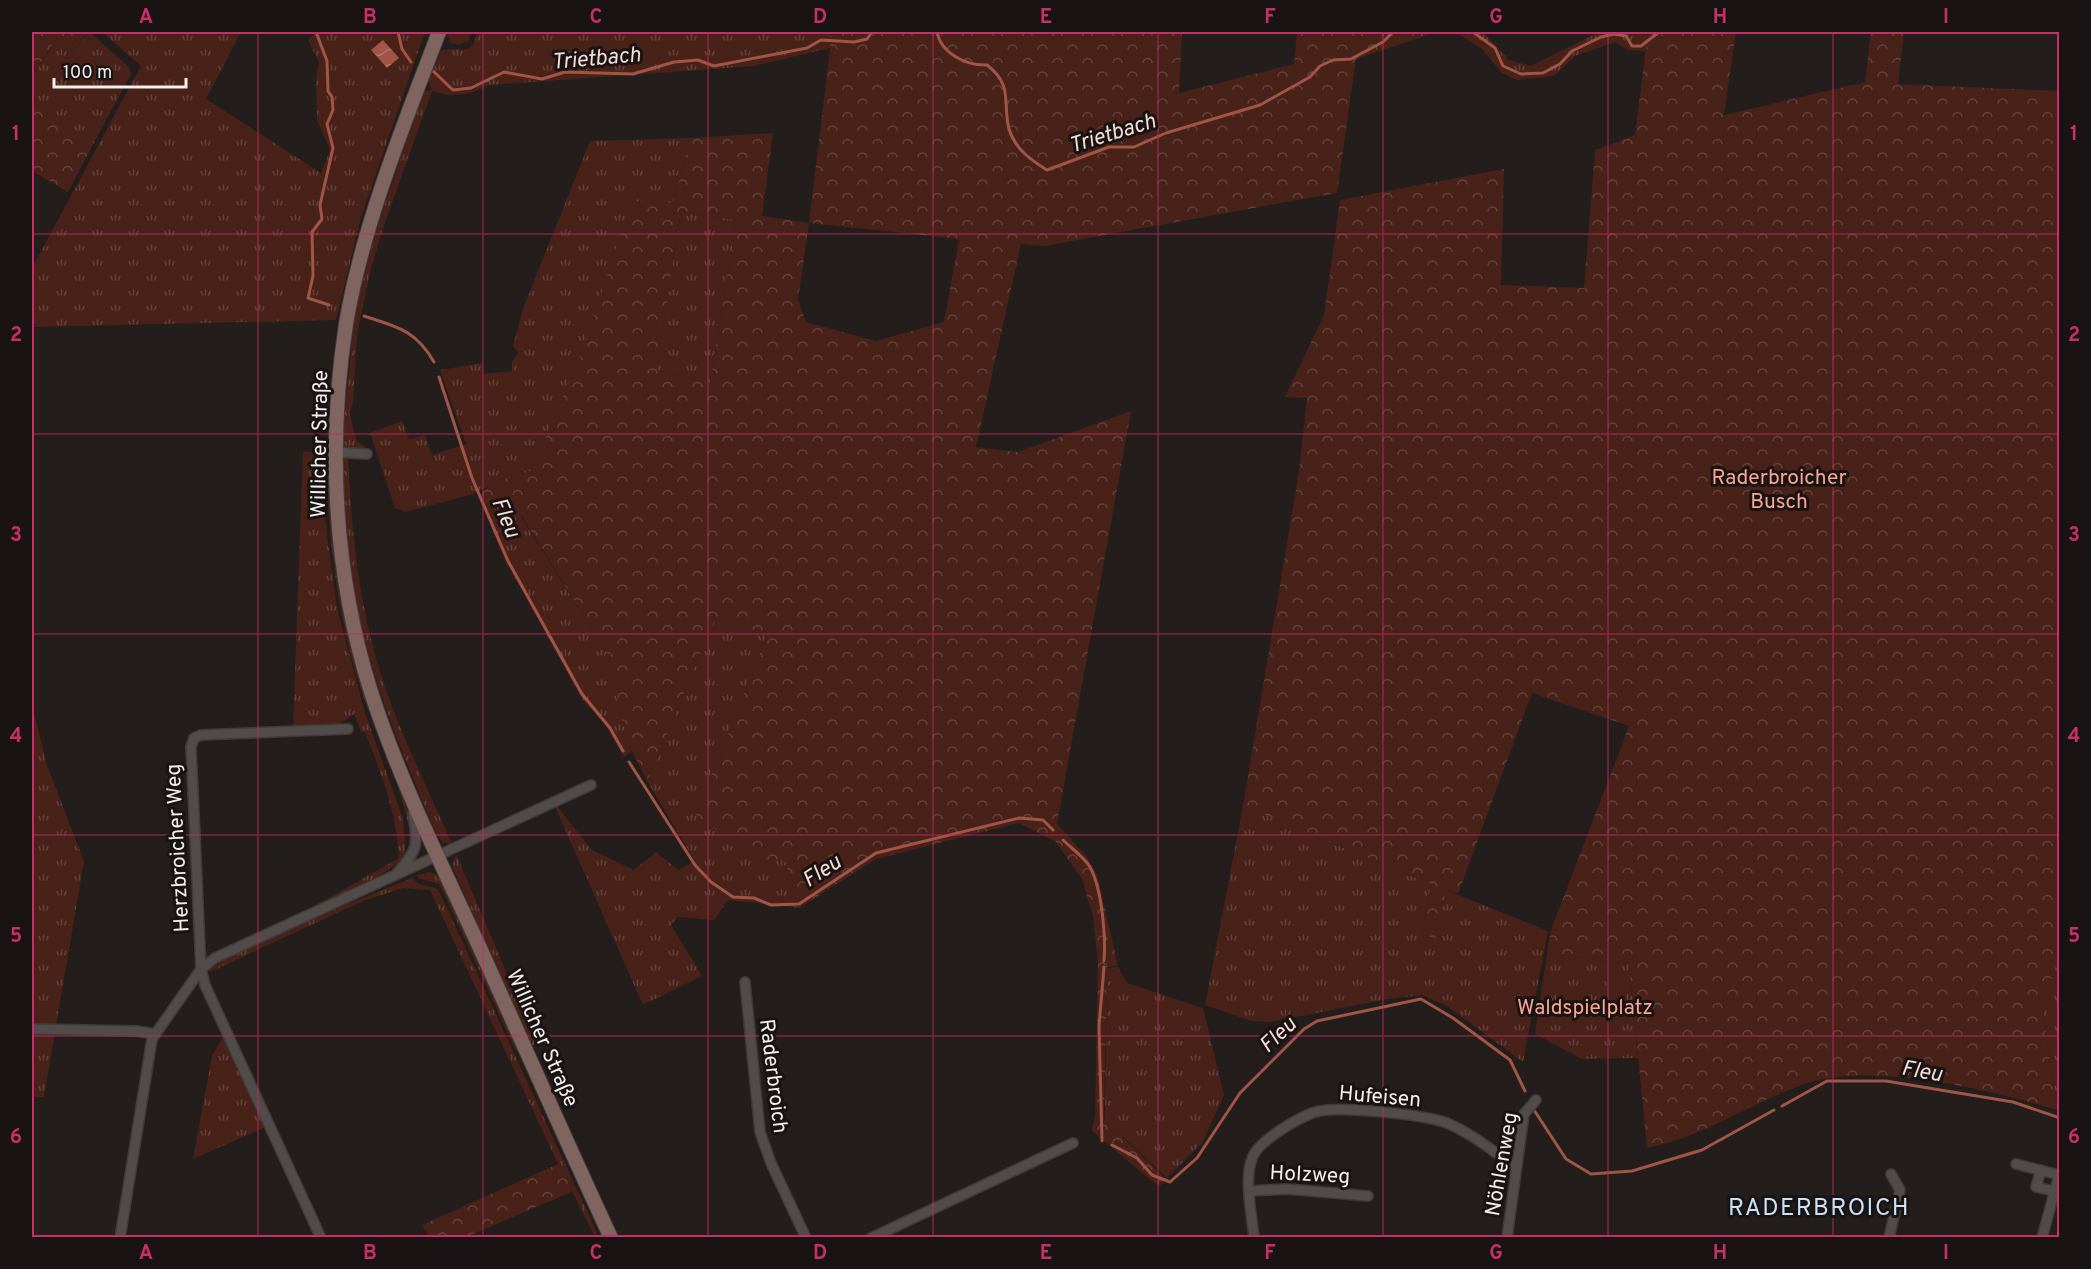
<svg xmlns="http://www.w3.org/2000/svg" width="2091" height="1269" font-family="Overpass,sans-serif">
  <defs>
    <pattern id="grass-tufts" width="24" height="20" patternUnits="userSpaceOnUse" patternTransform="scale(1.5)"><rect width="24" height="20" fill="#482119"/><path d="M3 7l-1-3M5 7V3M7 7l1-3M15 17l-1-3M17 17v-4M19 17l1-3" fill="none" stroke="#63423b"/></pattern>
    <pattern id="forest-crowns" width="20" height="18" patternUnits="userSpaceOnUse" patternTransform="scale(1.5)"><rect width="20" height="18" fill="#482119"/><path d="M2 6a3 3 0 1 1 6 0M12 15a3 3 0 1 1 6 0" fill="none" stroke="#63423b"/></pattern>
    <pattern id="water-waves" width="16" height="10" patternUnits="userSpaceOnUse" patternTransform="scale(1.5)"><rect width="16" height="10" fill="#a05546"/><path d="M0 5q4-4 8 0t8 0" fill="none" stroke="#b2766a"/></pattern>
  </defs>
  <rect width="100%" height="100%" fill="#231d1c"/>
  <g fill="url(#grass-tufts)">
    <polygon points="89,32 129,67 131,74 91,148 32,102 32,76 55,43 71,55"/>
    <polygon points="102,32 241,32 206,99 321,173 330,150 317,120 316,78 319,62 308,40 317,32 425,32 361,217 336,320 32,327 32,268 141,66"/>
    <polygon points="446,32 472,32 468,41 458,45 450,42"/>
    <path d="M 477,32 L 832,32 L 830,48 L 754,66 L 490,85 C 469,94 455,99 432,91 L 384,225 L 371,269 L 357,334 L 353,404 L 349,412 L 357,442 L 365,446 L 363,450 L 343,448 L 341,445 L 356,305 L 379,221 L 418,108 L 425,91 L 432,90 L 428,81 L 441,51 C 458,45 473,59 477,32 Z"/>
    <polygon points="1444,32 1483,32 1509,60 1531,66 1599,32 1648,32 1645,51 1628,50 1615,42 1575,56 1554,76 1517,80 1502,73 1482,49 1460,35"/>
    <polygon points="691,138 673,203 582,353 531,471 498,482 473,494 406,512 395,508 370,433 402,421 409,439 425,435 432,455 466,444 440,370 482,363 483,374 512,371 512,362 519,352 513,346 523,309 590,141"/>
    <polygon points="681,212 737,220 710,383 656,370"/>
    <path d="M 303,451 L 324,454 L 325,519 L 337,608 L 365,713 L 403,819 L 406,858 L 368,883 L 220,952 L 217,951 L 318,904 L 399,858 C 396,811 382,775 365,732 L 361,732 L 354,714 L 337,726 L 293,728 Z"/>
    <path d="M 348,456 C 351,523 357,589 375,654 C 393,720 425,782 452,844 L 442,842 L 437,835 C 381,705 341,603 342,459 Z"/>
    <path d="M 327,458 L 330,460 L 330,478 L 384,749 L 403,796 L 410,822 L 413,838 L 409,852 C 408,844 410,837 409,829 C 399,776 372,726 356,674 C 336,604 327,531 327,458 Z"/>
    <polygon points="520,515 608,655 631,752 624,757 604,723 582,699 506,562 492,529"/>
    <polygon points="715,619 767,636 696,816 785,859 799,908 728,900 714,920 678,917 671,925 702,976 643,1005 552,800 592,850 634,870 656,852 678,870 695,861 647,781"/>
    <polygon points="32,705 47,765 84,861 44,1097 32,1097"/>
    <polygon points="1243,806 1431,884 1422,935 1436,937 1446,890 1548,931 1523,1062 1447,1006 1422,995 1388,999 1270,1022 1251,1021 1205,1005"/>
    <polygon points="456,854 537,1044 531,1046 452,866"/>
    <polygon points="430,872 439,876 519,1050 516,1051 441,887 439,884 418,878 417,875"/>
    <polygon points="412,878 419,884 438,889 599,1237 595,1237 558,1164 430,890 403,888 363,901 210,972 209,970 230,956 333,910"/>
    <polygon points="1547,953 1629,964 1638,1058 1582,1059 1535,1034"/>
    <polygon points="2059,955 2059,1111 2057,1110 2042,1005"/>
    <polygon points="1118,967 1127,983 1203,1008 1224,1095 1203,1142 1167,1178 1105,1120 1107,968"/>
    <polygon points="225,1033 268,1126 193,1159 212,1056"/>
  </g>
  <g fill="url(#forest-crowns)" fill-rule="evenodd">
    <polygon points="32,32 88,32 71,55 54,43 32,76"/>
    <path d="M 832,32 L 1182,32 L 1179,93 L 1294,64 L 1297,32 L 1437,32 L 1356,59 L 1337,193 L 1044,246 L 1021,244 L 976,447 L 1018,452 L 1131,411 L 1057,824 L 1086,856 L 1097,874 L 1118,966 L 1107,967 L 1104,1119 L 1166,1179 L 1159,1187 L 1092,1131 L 1095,1115 L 1098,964 L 1093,916 L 1082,879 L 1056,842 L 1019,823 L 876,859 L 799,908 L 785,860 L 763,862 L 696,816 L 767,636 L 715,619 L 647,781 L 627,741 L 608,655 L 521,515 L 492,529 L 479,498 C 487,480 514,477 531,471 L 582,353 L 631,201 L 673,203 L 691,138 L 773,133 L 762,216 L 809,223 ZM 681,212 L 737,220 L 710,383 L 656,370 ZM 809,223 L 959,239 L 944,322 L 876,341 L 806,322 L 798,300 Z"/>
    <path d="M 1648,32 L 1736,32 L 1724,115 L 1865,82 L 1871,32 L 1904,32 L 1898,84 L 2059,91 L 2060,955 L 2042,1005 L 2057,1110 C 1989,1090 1876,1062 1808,1083 C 1753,1101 1705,1137 1647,1148 L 1629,964 L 1547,953 L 1551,930 L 1629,726 L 1532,693 L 1458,894 L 1446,890 L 1436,938 L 1422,935 L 1431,884 L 1243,806 L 1299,471 L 1307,398 L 1285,397 L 1324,315 L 1340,200 L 1504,169 L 1501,285 L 1584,288 L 1595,150 L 1635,135 Z"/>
    <polygon points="32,102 91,148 68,192 32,171"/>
    <polygon points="558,1164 574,1191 466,1237 429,1237 422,1225"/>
  </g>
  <polygon fill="#482119" points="1623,974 1627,1026 1610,1027 1606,975"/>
  <polygon fill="url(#water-waves)" points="383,40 399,58 387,68 371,50"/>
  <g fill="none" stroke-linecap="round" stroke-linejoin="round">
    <g stroke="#a05546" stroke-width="3">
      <polyline points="316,32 327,61 328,91 332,97 333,110 327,124 333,148 320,205 322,219 312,232 313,276 308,298 329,305"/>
      <polyline points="398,32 402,49 411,62"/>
      <path d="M 937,32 C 941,53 966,66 987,65 C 1014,86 1002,102 1009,129 C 1015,149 1031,160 1047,170 L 1109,147 L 1134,147 L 1166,133 L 1260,105 L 1310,77 L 1320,66 L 1333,60 L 1351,59 L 1383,42 L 1393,32"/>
      <polyline points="1473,32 1495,48 1503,66 1521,74 1543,73 1560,64 1572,51 1601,37 1614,34 1626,36 1632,46 1641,46 1659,32"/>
      <polyline points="433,71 453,90 471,88 504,72 542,79 565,72 633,74 674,62 698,60 714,66 807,48 821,40 854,42 867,39 872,32"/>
      <path d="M 364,316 C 397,327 416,330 434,362"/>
      <polyline points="439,377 472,478 508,561 582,694 610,728 623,751"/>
      <polyline points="629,762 695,865 711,882 733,897 754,898 771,905 799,904 876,853 1019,818 1043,820 1053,830"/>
      <path d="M 1063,840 C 1071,848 1084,857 1090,867 C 1102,889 1106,937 1104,961"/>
      <polyline points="1782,1106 1827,1081 1886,1081 2013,1102 2060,1118"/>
      <polyline points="1534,1110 1566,1159 1591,1174 1632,1171 1702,1150 1774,1110"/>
      <polyline points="1102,1141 1099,1026 1104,967"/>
      <polyline points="1112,1145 1137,1158 1152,1175 1170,1182 1197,1158 1240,1093 1304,1029 1317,1021 1421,999 1453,1018 1510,1060 1525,1091"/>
    </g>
    <g stroke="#3f3b3a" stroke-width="12">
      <g id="minor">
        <polyline points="336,452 367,454"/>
        <path d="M 397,873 C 419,850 418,843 413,813"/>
        <polyline points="745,982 760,1132 771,1163 806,1238"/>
        <polyline points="32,1029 137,1031 154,1034"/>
        <polyline points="2016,1164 2059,1175 2042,1238"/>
        <polyline points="2041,1170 2036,1187 2054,1191"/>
        <polyline points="1251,1191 1287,1189 1368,1196"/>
        <polyline points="120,1238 152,1039 201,969 215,958 591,785"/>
        <polyline points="321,1238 205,985 201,969 191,747 194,738 201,735 348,729"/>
        <polyline points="871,1238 1073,1143"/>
        <path d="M 1254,1238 C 1252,1214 1243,1178 1253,1156 C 1260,1140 1303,1114 1320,1111 C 1343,1106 1425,1115 1447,1123 C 1471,1133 1494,1152 1516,1167"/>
        <polyline points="1507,1238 1524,1114 1536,1100"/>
        <polyline points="1889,1238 1900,1190 1891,1174"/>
      </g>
    </g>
    <g stroke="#3f3b3a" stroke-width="16">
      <path id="secondary" d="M 439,32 C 404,124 362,227 346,324 C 327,447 334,574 371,692 C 399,779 441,863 479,946 C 523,1043 566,1141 611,1238"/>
    </g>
    <use href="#minor" stroke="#514b4a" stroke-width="9"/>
    <use href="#secondary" stroke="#80645f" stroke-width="14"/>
  </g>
  <path fill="none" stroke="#c72e6a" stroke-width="1.5" stroke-opacity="0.55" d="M 258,32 L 258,1238M 483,32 L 483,1238M 708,32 L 708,1238M 933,32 L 933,1238M 1158,32 L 1158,1238M 1383,32 L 1383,1238M 1608,32 L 1608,1238M 1833,32 L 1833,1238M 32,234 L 2060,234M 32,434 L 2060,434M 32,634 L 2060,634M 32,835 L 2060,835M 32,1036 L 2060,1036"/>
  <g text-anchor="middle" stroke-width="6" stroke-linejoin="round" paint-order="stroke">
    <g font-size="21" fill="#f2efee" stroke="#191413">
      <text transform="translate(319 444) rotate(-89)" y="7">Willicher Straße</text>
      <text transform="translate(177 848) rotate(-93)" y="7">Herzbroicher Weg</text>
      <text transform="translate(543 1038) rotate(66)" y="7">Willicher Straße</text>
      <text transform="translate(774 1076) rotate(83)" y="7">Raderbroich</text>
      <text transform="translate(1380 1096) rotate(5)" y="7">Hufeisen</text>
      <text transform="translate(1501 1164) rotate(-80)" y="7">Nöhlenweg</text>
      <text transform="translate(1310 1174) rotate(3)" y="7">Holzweg</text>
    </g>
    <g font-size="21" fill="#faa492" stroke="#191413">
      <text x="1779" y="484">Raderbroicher<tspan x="1779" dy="24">Busch</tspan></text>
      <text x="1585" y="1014">Waldspielplatz</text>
    </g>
    <g font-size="22" font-style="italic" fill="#f4ddd8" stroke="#191413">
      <text transform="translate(596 57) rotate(-5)" y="8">Trietbach</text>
      <text transform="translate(1112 132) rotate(-17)" y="8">Trietbach</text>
      <text transform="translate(507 517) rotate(67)" y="8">Fleu</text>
      <text transform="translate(821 870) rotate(-33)" y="8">Fleu</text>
      <text transform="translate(1277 1034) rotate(-43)" y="8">Fleu</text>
      <text transform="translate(1922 1070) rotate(10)" y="8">Fleu</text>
    </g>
    <g font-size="24" letter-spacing="1.5" fill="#c9e3f8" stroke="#191413">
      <text x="1819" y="1215">RADERBROICH</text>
    </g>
  </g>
  <rect width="2091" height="1269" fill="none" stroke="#191413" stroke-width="66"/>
  <path d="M54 78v9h132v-9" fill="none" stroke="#f2efee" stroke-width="3"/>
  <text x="63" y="78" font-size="18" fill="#f2efee" stroke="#191413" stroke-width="4.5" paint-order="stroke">100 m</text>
  <rect x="33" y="33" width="2025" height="1203" fill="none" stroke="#c72e6a" stroke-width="2"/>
  <g font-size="20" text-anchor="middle" font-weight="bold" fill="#c72e6a">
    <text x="146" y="23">A</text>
    <text x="370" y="23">B</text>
    <text x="596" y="23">C</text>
    <text x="820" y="23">D</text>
    <text x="1046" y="23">E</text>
    <text x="1270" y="23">F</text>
    <text x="1496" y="23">G</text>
    <text x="1720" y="23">H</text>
    <text x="1946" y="23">I</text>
    <text x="16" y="140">1</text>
    <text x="2074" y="140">1</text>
    <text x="16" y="341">2</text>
    <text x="2074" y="341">2</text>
    <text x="16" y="541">3</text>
    <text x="2074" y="541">3</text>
    <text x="16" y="742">4</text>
    <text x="2074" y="742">4</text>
    <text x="16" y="942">5</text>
    <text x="2074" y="942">5</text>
    <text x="16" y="1143">6</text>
    <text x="2074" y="1143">6</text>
    <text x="146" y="1259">A</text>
    <text x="370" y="1259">B</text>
    <text x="596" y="1259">C</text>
    <text x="820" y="1259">D</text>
    <text x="1046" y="1259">E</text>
    <text x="1270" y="1259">F</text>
    <text x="1496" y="1259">G</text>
    <text x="1720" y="1259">H</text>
    <text x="1946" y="1259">I</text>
  </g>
</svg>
